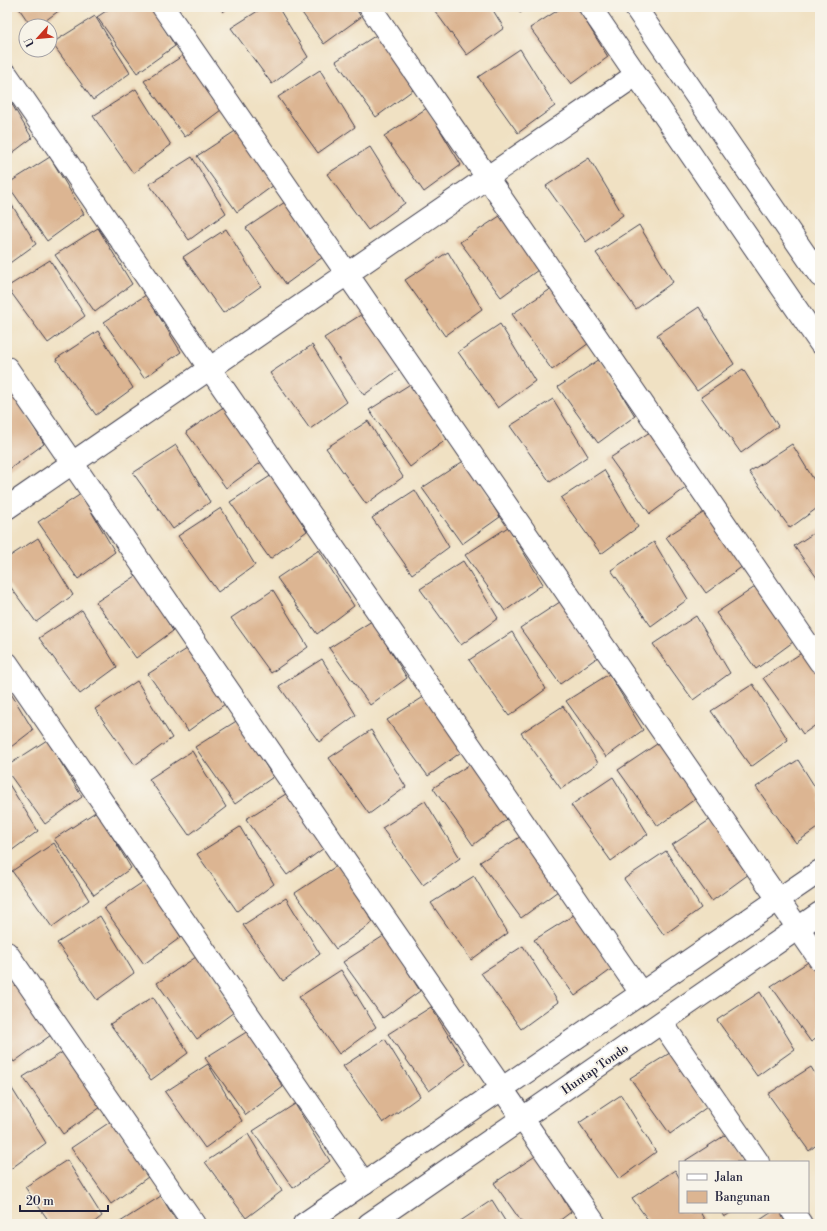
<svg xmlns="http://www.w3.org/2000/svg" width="827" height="1231" font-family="'Libre Bodoni',serif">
  <rect width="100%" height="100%" fill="#f7f3e8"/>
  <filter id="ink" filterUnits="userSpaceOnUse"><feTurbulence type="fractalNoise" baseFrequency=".025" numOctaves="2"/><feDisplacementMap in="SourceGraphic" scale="8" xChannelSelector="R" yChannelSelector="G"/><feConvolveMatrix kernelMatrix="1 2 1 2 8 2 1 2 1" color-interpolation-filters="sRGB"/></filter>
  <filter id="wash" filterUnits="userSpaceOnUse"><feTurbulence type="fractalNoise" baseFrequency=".012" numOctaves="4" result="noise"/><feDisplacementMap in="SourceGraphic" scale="16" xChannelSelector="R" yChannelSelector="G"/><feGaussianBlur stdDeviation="0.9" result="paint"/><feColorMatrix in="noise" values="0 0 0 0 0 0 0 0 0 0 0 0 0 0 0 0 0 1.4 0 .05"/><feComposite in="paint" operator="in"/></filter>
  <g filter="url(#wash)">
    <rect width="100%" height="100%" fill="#f0e1c3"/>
    <g id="blocks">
      <g fill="#dcb592">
        <polygon points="18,7 64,7 38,26 31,26"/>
        <polygon points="112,7 151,7 175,46 137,73 97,17"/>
        <polygon points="219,7 229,7 223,12"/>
        <polygon points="264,7 278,7 308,57 272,84 231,28"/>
        <polygon points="298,7 355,7 361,17 324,44"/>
        <polygon points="432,7 491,7 504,28 467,55"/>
        <polygon points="516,7 529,7 520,13"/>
        <polygon points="563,7 577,7 608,57 571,84 530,28"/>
        <polygon points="95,16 130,73 93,100 52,43"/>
        <polygon points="378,34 413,90 376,117 336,61"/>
        <polygon points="520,49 555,106 518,133 478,77"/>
        <polygon points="187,53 221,110 185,137 144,81"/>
        <polygon points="320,70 355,127 318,153 278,97"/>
        <polygon points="136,89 171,145 133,173 93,116"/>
        <polygon points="7,96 32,138 7,157"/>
        <polygon points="427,108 461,165 424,192 384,136"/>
        <polygon points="240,128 274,185 237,212 197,156"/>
        <polygon points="370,147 405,203 368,230 327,174"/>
        <polygon points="50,157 84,214 47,241 7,184"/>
        <polygon points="192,157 226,213 189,240 149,184"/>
        <polygon points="589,158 623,215 586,242 546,186"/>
        <polygon points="7,197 36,244 7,265"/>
        <polygon points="288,200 323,257 286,284 246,228"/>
        <polygon points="503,214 538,270 501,297 460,242"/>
        <polygon points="639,225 673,282 636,309 596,253"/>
        <polygon points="98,228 132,284 95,312 55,255"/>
        <polygon points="226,229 261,286 223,313 183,257"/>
        <polygon points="448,252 482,309 445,336 405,280"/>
        <polygon points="50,260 85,316 48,343 7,287"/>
        <polygon points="554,287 589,343 552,370 512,314"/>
        <polygon points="146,295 181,352 144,378 104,322"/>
        <polygon points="699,307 734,364 697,391 657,335"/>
        <polygon points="367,311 401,368 364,395 324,338"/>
        <polygon points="500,324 535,381 498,408 458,352"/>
        <polygon points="98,331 133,388 96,415 56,359"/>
        <polygon points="312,345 347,402 310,429 270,373"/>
        <polygon points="600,359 635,416 598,443 558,387"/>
        <polygon points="743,369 778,426 741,453 701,397"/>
        <polygon points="412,383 447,439 410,467 369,410"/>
        <polygon points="10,387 44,444 7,471 7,389"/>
        <polygon points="553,399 588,456 550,482 510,426"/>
        <polygon points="228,404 263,461 226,488 186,432"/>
        <polygon points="368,421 403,477 366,504 326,448"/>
        <polygon points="653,430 687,487 650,514 610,458"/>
        <polygon points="792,444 820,490 820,506 790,528 749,472"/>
        <polygon points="176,445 210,502 173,529 133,473"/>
        <polygon points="465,460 500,517 462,544 422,488"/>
        <polygon points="604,470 638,527 601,554 561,498"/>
        <polygon points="272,475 307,531 270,559 230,502"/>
        <polygon points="415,490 449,547 412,574 372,518"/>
        <polygon points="81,494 115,552 78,579 38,522"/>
        <polygon points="221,508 255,565 218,592 178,536"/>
        <polygon points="709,509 743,566 706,593 666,537"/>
        <polygon points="508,527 543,584 505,611 465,555"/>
        <polygon points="820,529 820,582 794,546"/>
        <polygon points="38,538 73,595 36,622 7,582 7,558"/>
        <polygon points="654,542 688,599 651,626 611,570"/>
        <polygon points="319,550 354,606 317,634 277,578"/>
        <polygon points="463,561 498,618 461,645 420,589"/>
        <polygon points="139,574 173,631 136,658 96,602"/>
        <polygon points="758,585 793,642 756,669 716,613"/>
        <polygon points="273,590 308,647 271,673 231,618"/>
        <polygon points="563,600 598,657 560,684 520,628"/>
        <polygon points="82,610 117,667 80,694 39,638"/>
        <polygon points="696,616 730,673 693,700 653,644"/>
        <polygon points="372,621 407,678 370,705 329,648"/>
        <polygon points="512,632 546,689 509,716 469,660"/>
        <polygon points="190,647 225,704 188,731 148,674"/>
        <polygon points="806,650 820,673 820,722 803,734 763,678"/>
        <polygon points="322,659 356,715 319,742 279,686"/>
        <polygon points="609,674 643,730 606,757 566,701"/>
        <polygon points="137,681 172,738 135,765 95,709"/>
        <polygon points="753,684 788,740 751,767 711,711"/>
        <polygon points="7,687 33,730 7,750"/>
        <polygon points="430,693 464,750 428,776 387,720"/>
        <polygon points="563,706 598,763 561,789 521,733"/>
        <polygon points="238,720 273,777 235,804 195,747"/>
        <polygon points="371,730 406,787 369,814 329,758"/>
        <polygon points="47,740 82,797 45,824 7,771 7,766"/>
        <polygon points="660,742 695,799 658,826 618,770"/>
        <polygon points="192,751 226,807 189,835 149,779"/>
        <polygon points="798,760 820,795 820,826 796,843 756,787"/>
        <polygon points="475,761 510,817 473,845 433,788"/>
        <polygon points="613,777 648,834 611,861 571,805"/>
        <polygon points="7,781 38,831 7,854"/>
        <polygon points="289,792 324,848 287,875 246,819"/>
        <polygon points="425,801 460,858 423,885 382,828"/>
        <polygon points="97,811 131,868 94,895 54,839"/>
        <polygon points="714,817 749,874 712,901 672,845"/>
        <polygon points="240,827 274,884 237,911 197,854"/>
        <polygon points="523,835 558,891 521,918 480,862"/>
        <polygon points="54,843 89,900 52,927 12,871"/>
        <polygon points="666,851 701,908 664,935 624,879"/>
        <polygon points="338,865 373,922 336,949 295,893"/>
        <polygon points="474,876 508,933 471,960 431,903"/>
        <polygon points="146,880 181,937 144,964 104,908"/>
        <polygon points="286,898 320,954 283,981 243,925"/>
        <polygon points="577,913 612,969 575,996 534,940"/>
        <polygon points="100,916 134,973 97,1000 57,943"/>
        <polygon points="385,935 420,991 383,1018 343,962"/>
        <polygon points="523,946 558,1002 521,1029 481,973"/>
        <polygon points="199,955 234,1012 197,1039 157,983"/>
        <polygon points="813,959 820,970 820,1036 811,1042 771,986"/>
        <polygon points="341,970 376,1027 339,1054 299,997"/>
        <polygon points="16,978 51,1035 14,1062 7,1052 7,984"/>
        <polygon points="760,992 795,1049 757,1076 717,1020"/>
        <polygon points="153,997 188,1053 151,1080 110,1024"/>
        <polygon points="431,1007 466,1064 429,1091 388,1034"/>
        <polygon points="248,1031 283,1087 246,1115 205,1058"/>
        <polygon points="385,1039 420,1096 383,1123 343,1066"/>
        <polygon points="66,1050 101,1107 63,1134 23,1077"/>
        <polygon points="673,1051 707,1107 670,1134 630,1078"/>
        <polygon points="208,1064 242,1121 205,1148 165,1092"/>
        <polygon points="811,1067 820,1082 820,1142 809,1151 768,1094"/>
        <polygon points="11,1087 46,1143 9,1170 7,1168 7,1089"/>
        <polygon points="621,1095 656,1152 619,1179 579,1123"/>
        <polygon points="295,1104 330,1161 293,1188 253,1131"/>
        <polygon points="113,1120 148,1177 111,1204 71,1148"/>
        <polygon points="248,1134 282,1191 246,1218 205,1162"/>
        <polygon points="727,1134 744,1162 683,1162"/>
        <polygon points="537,1155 571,1212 555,1224 523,1224 494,1183"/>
        <polygon points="67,1160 102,1216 92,1224 51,1224 25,1187"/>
        <polygon points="675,1170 680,1179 680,1212 700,1212 707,1224 651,1224 632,1198"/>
        <polygon points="161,1196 178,1224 117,1224"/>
        <polygon points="492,1200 507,1224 456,1224"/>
        <polygon points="721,1212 732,1212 724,1217"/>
        <polygon points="772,1212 786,1212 793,1224 754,1224"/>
      </g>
    </g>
  </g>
  <g filter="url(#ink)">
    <use href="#blocks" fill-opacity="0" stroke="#413f4f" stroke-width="1"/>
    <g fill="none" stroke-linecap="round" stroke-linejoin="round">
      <g stroke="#413f4f" stroke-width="24">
        <g id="minor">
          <polyline points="163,7 820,960"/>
          <polyline points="370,7 820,662"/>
          <polyline points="590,7 820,343"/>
          <polyline points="635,7 820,276"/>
          <polyline points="7,75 641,993"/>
          <polyline points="7,368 595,1224"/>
          <polyline points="7,508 636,75"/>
          <polyline points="7,663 364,1183"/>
          <polyline points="7,953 194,1224"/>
          <polyline points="662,1023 758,1162"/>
          <polyline points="793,1212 801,1224"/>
          <polyline points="304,1224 820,871"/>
          <polyline points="369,1224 820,913"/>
        </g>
      </g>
      <use href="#minor" stroke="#fff" stroke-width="22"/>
    </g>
  </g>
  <g text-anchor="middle" stroke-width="4" stroke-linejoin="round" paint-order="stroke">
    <g font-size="12" fill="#22223b" stroke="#f7f3e8">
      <text transform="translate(595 1069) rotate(-35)" y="4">Huntap Tondo</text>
    </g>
  </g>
  <rect width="827" height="1231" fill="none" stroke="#f7f3e8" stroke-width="24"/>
  <rect x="679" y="1161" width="130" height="52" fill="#f7f3e8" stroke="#a29fa3"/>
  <rect x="687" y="1174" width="20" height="6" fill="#ffffff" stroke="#a29fa3"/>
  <text x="715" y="1181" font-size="12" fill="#22223b">Jalan</text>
  <rect x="687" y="1191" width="20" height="12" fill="#dcb592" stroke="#a29fa3"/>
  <text x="715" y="1201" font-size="12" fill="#22223b">Bangunan</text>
  <g transform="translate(38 38) rotate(243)"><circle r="19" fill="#f7f3e8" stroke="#a29fa3"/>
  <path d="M0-3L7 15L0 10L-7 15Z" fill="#c8321e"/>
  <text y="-6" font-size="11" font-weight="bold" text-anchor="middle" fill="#22223b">U</text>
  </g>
  <path d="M20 1205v6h88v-6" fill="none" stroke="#22223b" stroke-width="2"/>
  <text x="26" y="1205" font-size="12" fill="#22223b" stroke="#f7f3e8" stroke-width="3" paint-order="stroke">20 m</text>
</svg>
